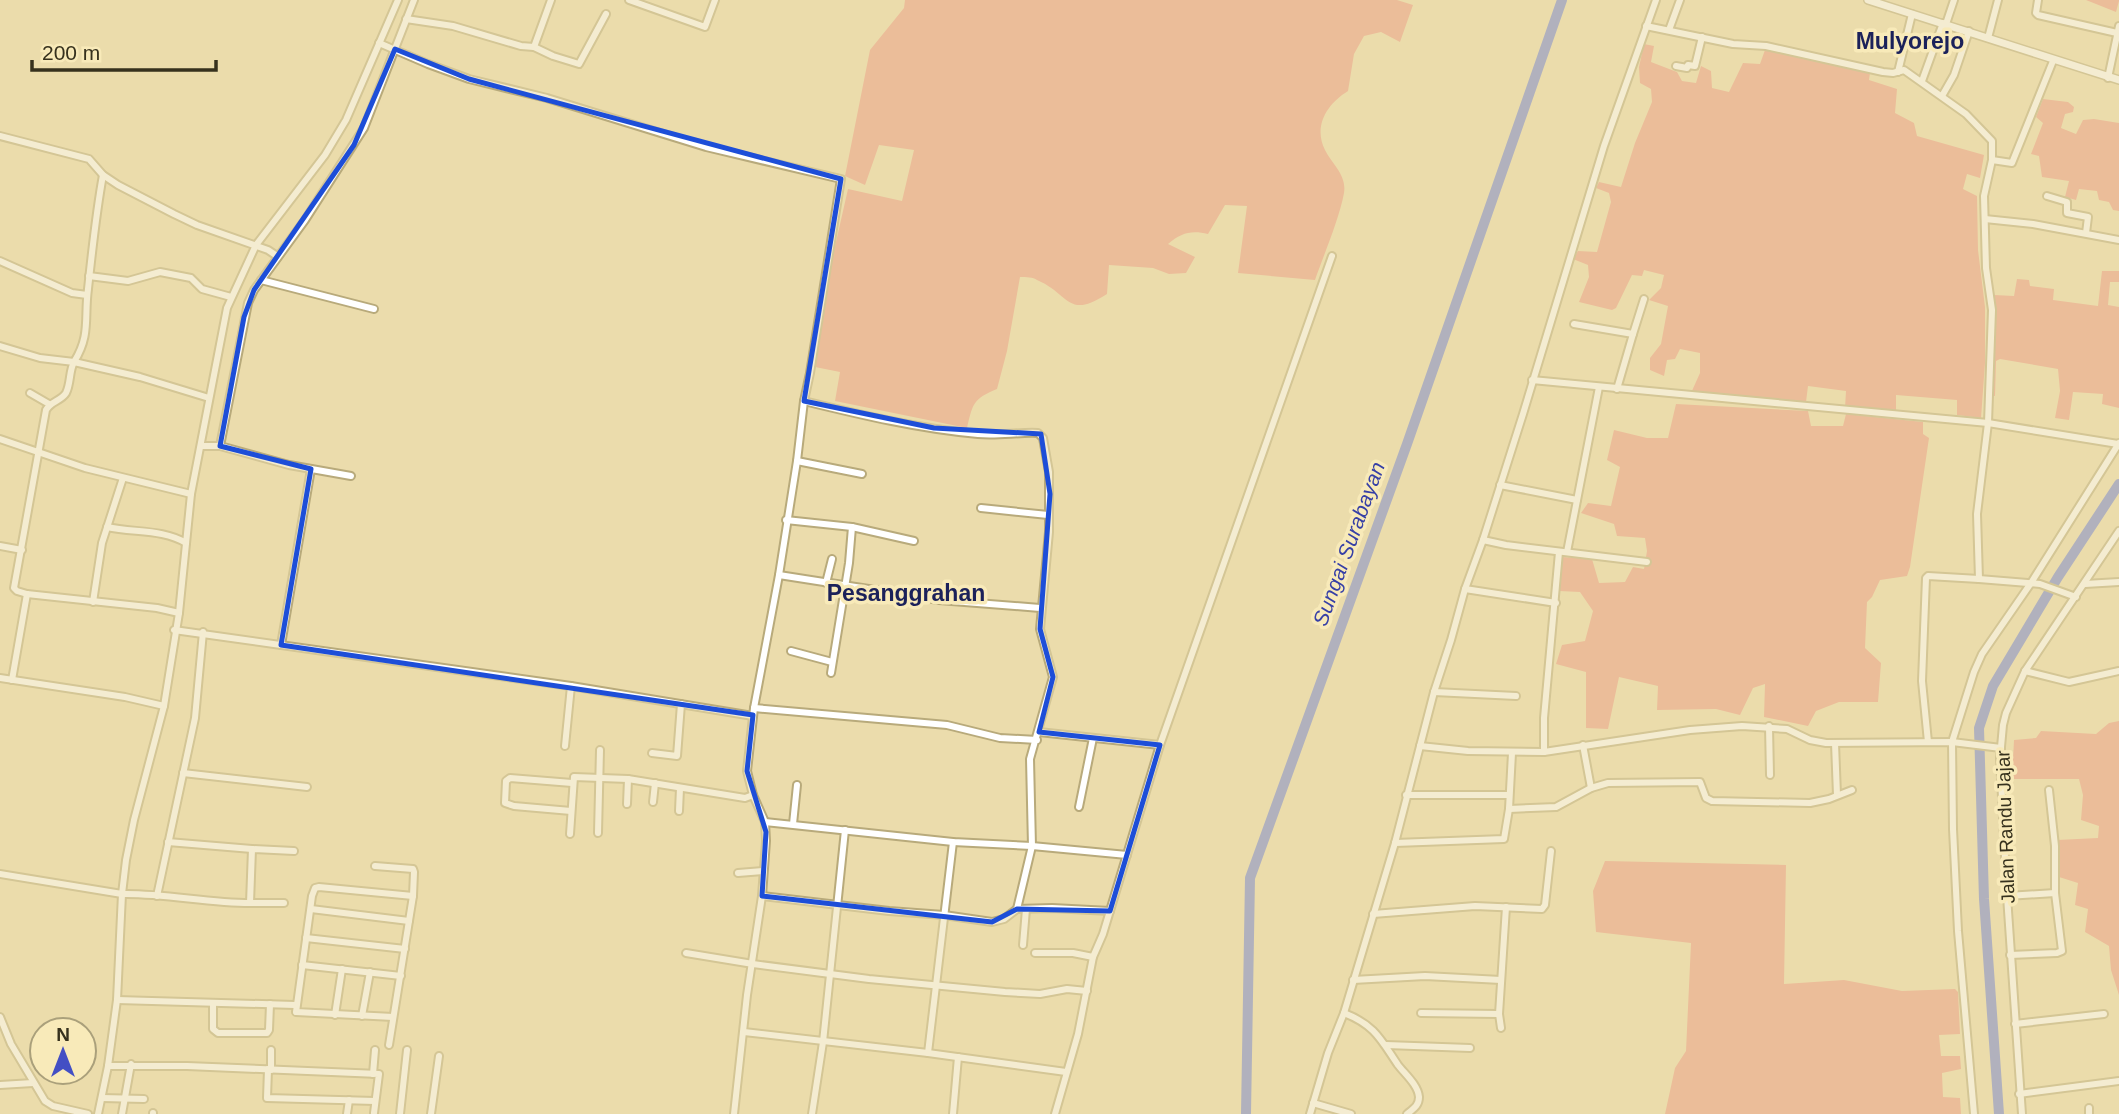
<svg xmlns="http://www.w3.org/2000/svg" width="2119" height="1114" font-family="Arial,sans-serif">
  <rect width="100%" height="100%" fill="#ebdcac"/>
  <g fill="#eb9784">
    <path d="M 905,0 L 1397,0 L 1413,5 L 1400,42 L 1381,32 L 1364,36 L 1354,54 L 1348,91 C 1327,104 1313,126 1325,150 C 1332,164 1347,175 1344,193 C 1339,220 1324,254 1315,280 L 1238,273 L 1247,206 L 1225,205 L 1208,234 C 1191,230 1181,233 1168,244 L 1195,257 L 1186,273 L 1169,274 L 1153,268 L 1109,265 L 1107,294 C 1067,320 1070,294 1037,280 C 1033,277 1026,277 1020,277 L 1007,351 L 997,389 C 973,399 973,403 967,428 L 835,401 L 840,372 L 815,367 L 833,255 L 848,189 L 902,201 L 914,150 L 879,145 L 865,185 L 845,176 L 870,50 L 904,8 Z"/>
    <polygon points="2086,0 2119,0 2119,1 2116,12"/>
    <polygon points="1644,44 1654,46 1651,62 1677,72 1682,81 1696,83 1701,66 1711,71 1712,88 1729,92 1743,63 1760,64 1765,50 1870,73 1869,80 1897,89 1895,113 1914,123 1917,136 1984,155 1980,178 1967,174 1963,189 1977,196 1978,250 1985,307 1985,363 1981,418 1957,415 1957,400 1896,395 1896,410 1845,408 1846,391 1808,386 1806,402 1691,393 1700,373 1700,353 1680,349 1675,359 1667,360 1664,376 1650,370 1650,358 1661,344 1668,306 1649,300 1661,288 1664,275 1644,270 1642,276 1632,275 1616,308 1612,310 1579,302 1589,277 1588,265 1573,259 1578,251 1597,252 1611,202 1609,193 1596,188 1599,182 1621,187 1635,143 1652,102 1651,89 1640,83 1639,67"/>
    <polygon points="2043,99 2068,102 2074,107 2073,112 2065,114 2061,128 2076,134 2083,120 2094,119 2119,123 2119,211 2113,210 2109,202 2099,200 2097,191 2079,189 2076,200 2065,197 2069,181 2042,177 2039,156 2031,154 2043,123 2036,117"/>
    <polygon points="2102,271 2119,271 2119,282 2110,282 2108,305 2119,307 2119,408 2102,404 2103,394 2073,392 2069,420 2055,418 2060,391 2058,369 2000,359 1996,361 1995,396 1990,395 1994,295 2014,296 2017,279 2029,280 2030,286 2054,289 2053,300 2098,306"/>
    <polygon points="1676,404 1808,411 1811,426 1843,426 1846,414 1923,422 1923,434 1929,438 1910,567 1907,576 1880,580 1872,597 1867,602 1865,648 1881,663 1878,702 1839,702 1816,711 1808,726 1764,717 1765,684 1753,688 1740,715 1716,709 1657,710 1658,686 1619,677 1608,729 1586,728 1586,672 1556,664 1562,645 1585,641 1593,611 1580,592 1559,591 1562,557 1592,559 1599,583 1625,582 1633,567 1644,569 1647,551 1645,538 1617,536 1614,524 1581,513 1588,503 1611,506 1620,467 1607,460 1614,430 1647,438 1668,438"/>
    <polygon points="2119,721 2119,995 2111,970 2109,946 2085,932 2088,909 2075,905 2078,883 2059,877 2057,840 2098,838 2099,826 2081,820 2083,795 2079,779 2012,779 2014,740 2036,738 2041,731 2096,734 2109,723"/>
    <polygon points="1605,861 1786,865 1784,984 1844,980 1902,991 1955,989 1958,992 1960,1034 1939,1035 1941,1056 1960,1056 1961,1069 1942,1073 1943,1097 1960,1098 1961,1114 1665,1114 1675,1068 1686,1051 1691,943 1596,932 1593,891"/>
  </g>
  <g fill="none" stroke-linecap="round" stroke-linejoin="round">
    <g stroke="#6b7dd3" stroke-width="10">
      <polyline points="1246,1114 1250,878 1407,444 1562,0"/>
      <polyline points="1999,1114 1984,899 1979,728 1993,686 2058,577 2119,484"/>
    </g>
    <g stroke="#b8aa7b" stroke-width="10">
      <g id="minor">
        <polyline points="629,0 705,27 715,0"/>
        <polyline points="2038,0 2036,13 2038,15 2117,33"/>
        <polyline points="406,19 453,26 521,46 534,47 553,56 579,64 606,14"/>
        <polyline points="1946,24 1954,0"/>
        <polyline points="1646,26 1733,44 1766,46 1883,72 1893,73 1904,70 1966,114 1992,141 1992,160 1984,196 1986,268 1992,310 1988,423 1977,514 1979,579 2040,584 2076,597"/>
        <polyline points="1669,30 1680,0"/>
        <polyline points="1988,38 1998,0"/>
        <polyline points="379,43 428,64 469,79 547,98 706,147 841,179 810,373 804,401 797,461 779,575 754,708 747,771 753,795 765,822 766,841 762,896 747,995 734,1114"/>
        <polyline points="534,47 551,0"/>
        <polyline points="1676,66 1687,68 1688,65 1695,66 1702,37"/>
        <polyline points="1898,72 1912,14"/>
        <polyline points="2108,78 2119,26"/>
        <polyline points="1922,81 1943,23"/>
        <polyline points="1942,96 1954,75 1969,31"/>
        <polyline points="0,136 89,159 103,175 118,185 174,214 197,225 268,250 277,256"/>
        <polyline points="1992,160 2012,163 2053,61"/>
        <path d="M 103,175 C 96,213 92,251 88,289 C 84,318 91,335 74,362 C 69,371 71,383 66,393 C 61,401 51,401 46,410 L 14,588 L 17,591 L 27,594 L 157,608 L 179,613"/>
        <polyline points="2047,196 2067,202 2067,213 2088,217 2086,233"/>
        <polyline points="1985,219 2033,224 2119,240"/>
        <polyline points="0,261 72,293 87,295"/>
        <polyline points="89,276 128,281 160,272 191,278 202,289 231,297"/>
        <polyline points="261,280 374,309"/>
        <polyline points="1574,324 1633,334 1617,389"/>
        <polyline points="1633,334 1644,299"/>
        <polyline points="0,346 40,358 74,362 140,377 209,398"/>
        <polyline points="1532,380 1988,423 2118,444"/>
        <polyline points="30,393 49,404"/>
        <path d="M 804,401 C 861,415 920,429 978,434 C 998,436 1018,432 1038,433 L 1043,438 L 1049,472 L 1049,532 L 1040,629 L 1053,677 L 1030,759 L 1032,846 L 1017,909"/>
        <polyline points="0,439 85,468 191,494"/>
        <polyline points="201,446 220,446 289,465 351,476"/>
        <polyline points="220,446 248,303 254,290 305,220 364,128 414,0"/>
        <polyline points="797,461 862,474"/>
        <polyline points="1500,485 1577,500"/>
        <polyline points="981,508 1048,515"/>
        <polyline points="786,520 852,527 914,541"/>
        <path d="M 107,527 C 134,533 163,529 186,543"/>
        <polyline points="1483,540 1506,545 1647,562"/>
        <polyline points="0,546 22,550"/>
        <polyline points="1567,552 1599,387"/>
        <polyline points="779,575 939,600 1040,608"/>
        <polyline points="826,583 832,559"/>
        <polyline points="2085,584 2119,582"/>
        <polyline points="1465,589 1556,603"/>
        <polyline points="93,602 102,543 123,478"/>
        <polyline points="174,630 571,686 753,716"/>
        <polyline points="281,645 311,469"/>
        <polyline points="791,651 832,662"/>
        <polyline points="2025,671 2069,682 2119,671"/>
        <polyline points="831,673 849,563 852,527"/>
        <polyline points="0,678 125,697 164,706"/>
        <polyline points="12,680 27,594"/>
        <polyline points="1434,692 1516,696"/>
        <polyline points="754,708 947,725 1000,738 1037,740"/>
        <polyline points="1769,726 1770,775"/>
        <polyline points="1039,732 1160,745"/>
        <polyline points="1928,742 1922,681 1926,578 1928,576 1979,579"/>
        <polyline points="1835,743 1837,795"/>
        <polyline points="1583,745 1591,788"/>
        <polyline points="565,746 571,686"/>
        <polyline points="1420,746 1468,751 1544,752 1690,730 1742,726 1787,729 1810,740 1826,743 1952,742 2001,748"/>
        <polyline points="1544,752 1544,718 1559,552"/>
        <polyline points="652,753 677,756 681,704"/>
        <polyline points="183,773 307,787"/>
        <polyline points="1406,795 1509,795"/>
        <polyline points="653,802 655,783"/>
        <polyline points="627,804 628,779"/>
        <polyline points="1079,807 1093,738"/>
        <polyline points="1509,809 1556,807 1591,788 1608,783 1700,782 1706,798 1712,801 1810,803 1829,799 1852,790"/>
        <polyline points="571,811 514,806 505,803 506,781 510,778 572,783"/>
        <polyline points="679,811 680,788"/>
        <polyline points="765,822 953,842 1032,846 1127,855"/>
        <polyline points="793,824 797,785"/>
        <polyline points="598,833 600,750"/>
        <polyline points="570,834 574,777 628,779 745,798 753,795"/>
        <polyline points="168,842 252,849"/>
        <polyline points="1395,843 1504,839 1509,809 1512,753"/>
        <polyline points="375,866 413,869 414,872 413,896 389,1045"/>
        <polyline points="738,873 763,871"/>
        <path d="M 0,874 L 122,894 C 164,893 207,903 250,903 L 252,849 L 294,851"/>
        <polyline points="157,896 195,718 203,632"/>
        <polyline points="762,896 889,911 944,915 992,922 1004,919 1017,909 1052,908 1110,911"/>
        <polyline points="2007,896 2055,893"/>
        <polyline points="250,903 284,903"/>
        <polyline points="311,909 409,921"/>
        <polyline points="1373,914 1475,906 1542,909 1545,905 1551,851"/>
        <polyline points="306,938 405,949"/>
        <polyline points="1023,945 1026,909"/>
        <polyline points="686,953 753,964 869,979 1005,992 1040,994 1067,989 1087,991"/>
        <polyline points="1035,953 1073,953 1093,957"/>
        <polyline points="2010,955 2057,953 2062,951 2055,893 2055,846 2049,790"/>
        <polyline points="302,965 401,976"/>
        <polyline points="1353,980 1425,976 1501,980"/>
        <polyline points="117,1000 295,1005"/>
        <polyline points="213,1003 213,1029 218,1033 267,1033 269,1030 270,1004"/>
        <path d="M 1344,1013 C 1375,1025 1381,1040 1398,1065 C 1405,1074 1418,1085 1419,1097 C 1419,1106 1413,1109 1407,1114"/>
        <polyline points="1421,1013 1499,1014"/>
        <polyline points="335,1015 342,969"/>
        <polyline points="362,1016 370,972"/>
        <polyline points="0,1017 11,1044 45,1101 53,1106 88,1114"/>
        <polyline points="393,1017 296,1012 312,896 315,888 319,887 413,896"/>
        <polyline points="2015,1024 2104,1014"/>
        <polyline points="1501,1028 1499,1014 1506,907"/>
        <polyline points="744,1032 928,1053 1066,1072"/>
        <polyline points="1386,1045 1470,1048"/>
        <polyline points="928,1053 953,842"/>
        <polyline points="108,1066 187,1066 379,1074 374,1113"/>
        <polyline points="268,1069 267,1098 375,1101"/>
        <polyline points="271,1070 271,1050"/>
        <polyline points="373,1074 375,1050"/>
        <polyline points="0,1085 33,1083"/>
        <polyline points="2019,1094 2119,1081"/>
        <polyline points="102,1098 144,1099"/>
        <polyline points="1313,1103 1351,1114"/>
        <polyline points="98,1114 108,1066 117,1000 122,894 126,860 134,820 164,706 179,613 191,494 227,308 256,245 325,155 346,120 398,0"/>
        <polyline points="122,1114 131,1064"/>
        <polyline points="153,1114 153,1113"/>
        <polyline points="347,1114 349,1100"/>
        <polyline points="400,1114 407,1050"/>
        <polyline points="431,1114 439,1056"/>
        <polyline points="812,1114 823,1042 845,830"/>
        <polyline points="953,1114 958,1057"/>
        <polyline points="1055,1114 1078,1034 1093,957 1103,934 1160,745 1332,256"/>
        <polyline points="1310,1114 1328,1053 1344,1013 1395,843 1434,692 1451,640 1465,589 1483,540 1523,414 1604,146 1656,0"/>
        <polyline points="1974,1114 1958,931 1953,829 1952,742 1974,672 1982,654 2031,583 2119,443"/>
        <polyline points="2022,1114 2007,896 2000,758 2003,725 2006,713 2025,671 2119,531"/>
        <polyline points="2089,1114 2089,1108"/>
      </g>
    </g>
    <g stroke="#b8aa7b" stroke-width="10">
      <polyline id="tertiary" points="1868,0 2119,80"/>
    </g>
    <use href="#minor" stroke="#fff" stroke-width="6"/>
    <use href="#tertiary" stroke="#fff" stroke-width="7"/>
  </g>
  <path d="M0 0H2119V1114H0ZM 395,49 L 469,79 L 841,179 L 804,401 L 934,428 L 1041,434 L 1050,494 L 1040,629 L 1053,677 L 1039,732 L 1160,745 L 1110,911 L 1017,909 L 992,922 L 762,896 L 766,832 L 747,771 L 753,715 L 281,645 L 311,469 L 220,446 L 244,317 L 254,290 L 354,145 Z" fill="#ebdcac" fill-opacity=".55" fill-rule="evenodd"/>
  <path fill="none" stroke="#1d4ed8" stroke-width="5" stroke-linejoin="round" d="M 395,49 L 469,79 L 841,179 L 804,401 L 934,428 L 1041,434 L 1050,494 L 1040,629 L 1053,677 L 1039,732 L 1160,745 L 1110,911 L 1017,909 L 992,922 L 762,896 L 766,832 L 747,771 L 753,715 L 281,645 L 311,469 L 220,446 L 244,317 L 254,290 L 354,145 Z"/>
  <g text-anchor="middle" stroke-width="7" stroke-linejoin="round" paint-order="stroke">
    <g font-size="19" fill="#36311d" stroke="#f8eab9">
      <text transform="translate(2005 827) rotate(-92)" y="7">Jalan Randu Jajar</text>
    </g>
    <g font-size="21" font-style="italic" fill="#3740a6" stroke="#f8eab9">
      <text transform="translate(1349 544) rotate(-70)" y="7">Sungai Surabayan</text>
    </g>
    <g font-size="23" font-weight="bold" fill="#1b215a" stroke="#f8eab9">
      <text x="1910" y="49">Mulyorejo</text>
      <text x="906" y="601">Pesanggrahan</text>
    </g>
  </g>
  <g transform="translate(63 1051)"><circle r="33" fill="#f8eab9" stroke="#aaa07b" stroke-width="2"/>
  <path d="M0-5L12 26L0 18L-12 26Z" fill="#434fc4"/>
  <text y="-10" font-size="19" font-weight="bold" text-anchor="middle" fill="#36311d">N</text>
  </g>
  <path d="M32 60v10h184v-10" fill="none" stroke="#36311d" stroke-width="3.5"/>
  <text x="42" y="60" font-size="21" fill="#36311d" stroke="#f8eab9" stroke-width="5" paint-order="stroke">200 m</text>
</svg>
